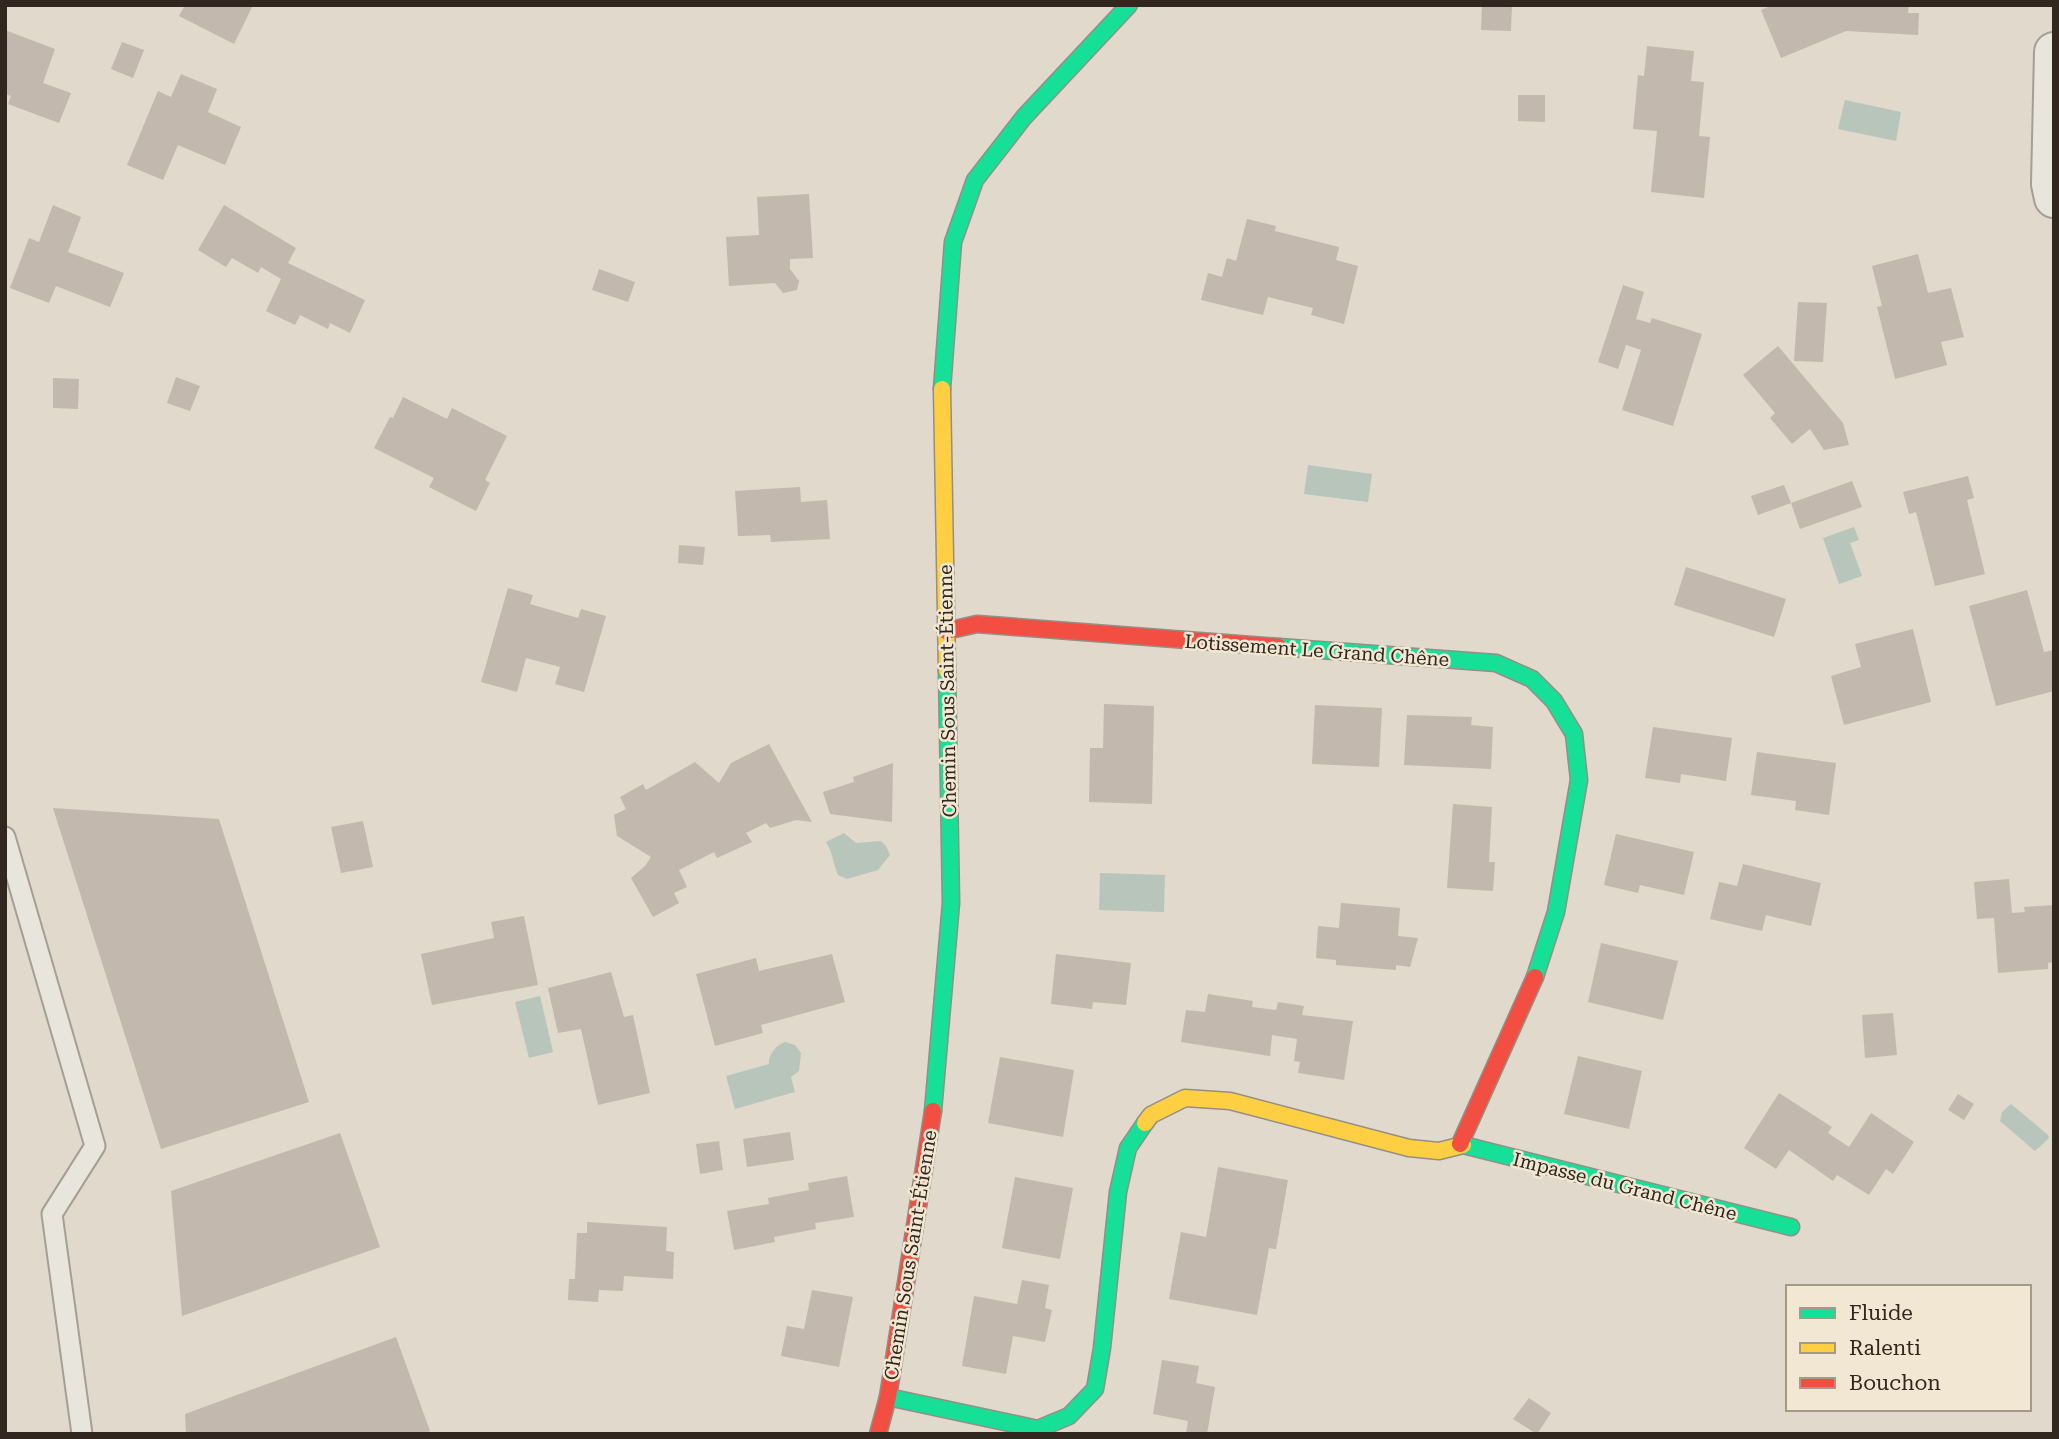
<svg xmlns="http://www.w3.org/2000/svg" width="2059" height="1439" font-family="'Roboto Serif',serif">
  <rect width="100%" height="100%" fill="#e0d9cc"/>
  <g fill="#b7c5bb">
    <polygon points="1845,100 1901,112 1896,141 1838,129"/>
    <polygon points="1308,465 1372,474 1368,502 1304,494"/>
    <polygon points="1854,527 1859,540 1850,543 1862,576 1839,584 1823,538"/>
    <path d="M 844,833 L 856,843 L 881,841 L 886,846 L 890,855 L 878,870 L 847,879 L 838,875 C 833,863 833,853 826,842 Z"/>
    <polygon points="1100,873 1165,875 1164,912 1099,910"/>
    <polygon points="540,996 553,1052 529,1058 515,1002"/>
    <path d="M 785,1042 L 795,1045 L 801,1053 L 799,1071 L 791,1077 L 795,1092 L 735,1109 L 726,1076 L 769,1064 C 768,1055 776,1045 785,1042 Z"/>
    <polygon points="2011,1104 2048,1135 2049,1138 2035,1151 2000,1121 2002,1112"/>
  </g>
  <g fill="#c3b8ad">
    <polygon points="185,5 253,5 234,44 179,16"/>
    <polygon points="1482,5 1512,5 1511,31 1481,30"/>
    <polygon points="1773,5 1909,5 1908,13 1919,13 1918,35 1846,31 1781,58 1761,10"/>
    <polygon points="5,30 55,49 43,83 71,93 59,123 8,104 11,96 5,94"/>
    <polygon points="122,42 144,50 133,78 111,69"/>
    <polygon points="1647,46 1694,51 1691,81 1704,82 1699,136 1710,137 1704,198 1651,192 1657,131 1633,129 1638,75 1644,76"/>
    <polygon points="181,74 217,89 208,112 241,127 225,165 178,145 163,180 127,165 158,91 171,97"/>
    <polygon points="1518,95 1545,95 1545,122 1518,121"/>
    <polygon points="809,194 813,258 790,259 790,269 799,281 797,290 783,293 775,283 729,286 726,237 759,235 757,197"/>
    <polygon points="53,205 81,217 68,252 124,273 110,307 56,286 49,303 10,288 29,238 39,242"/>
    <polygon points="224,205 296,248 288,263 365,300 350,333 330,323 328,329 300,315 295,325 266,311 281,279 261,267 258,273 232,258 226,267 198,250"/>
    <polygon points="1247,219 1276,226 1275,231 1339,247 1336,260 1358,266 1344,324 1311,315 1313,308 1268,297 1263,315 1201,300 1208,273 1222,277 1227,258 1236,261"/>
    <polygon points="1918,254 1928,293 1951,288 1964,337 1941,342 1947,365 1895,379 1877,307 1882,306 1872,266"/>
    <polygon points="599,269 635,282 628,302 592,290"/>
    <polygon points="1623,285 1644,292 1636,319 1650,323 1652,318 1702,334 1673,426 1622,410 1641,350 1626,345 1618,369 1598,362"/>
    <polygon points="1798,302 1827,303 1823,362 1794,361"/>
    <polygon points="1778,346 1843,423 1849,445 1824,450 1810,429 1792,444 1770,418 1775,413 1743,375"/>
    <polygon points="176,377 200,386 190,411 167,403"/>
    <polygon points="53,378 79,379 78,409 53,408"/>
    <polygon points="403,397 447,419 452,408 507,436 485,480 490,483 476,511 429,487 434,478 374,448 390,417 393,418"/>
    <polygon points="1968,476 1974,498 1967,500 1985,574 1935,586 1916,512 1909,514 1903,492"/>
    <polygon points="1852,481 1862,507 1800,529 1791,503 1758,515 1751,496 1784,485 1791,503"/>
    <polygon points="800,487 801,502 827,500 830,539 771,542 770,535 738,536 735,491"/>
    <polygon points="679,545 705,547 703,565 678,563"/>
    <polygon points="1686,567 1786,599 1774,637 1674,605"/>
    <polygon points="508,588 533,595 530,604 578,618 581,609 606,616 584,692 555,684 560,667 526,658 517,692 481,682"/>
    <polygon points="2027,590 2044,652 2054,650 2054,691 1996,706 1969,606"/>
    <polygon points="1913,629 1931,702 1844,725 1831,676 1861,667 1855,644"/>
    <polygon points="1104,704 1154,706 1152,804 1089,802 1090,748 1103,748"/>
    <polygon points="1315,705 1382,708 1379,767 1312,764"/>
    <polygon points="1407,715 1472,717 1471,725 1493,727 1491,769 1404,765"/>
    <polygon points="1653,727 1732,738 1726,781 1681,774 1680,783 1645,778"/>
    <polygon points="769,744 812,822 796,820 770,828 766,823 746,833 752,842 717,858 714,852 679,870 687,887 674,893 679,903 653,917 631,878 645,866 651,857 617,836 614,815 626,809 620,797 643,784 646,790 695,762 719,783 731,763"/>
    <polygon points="1757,752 1836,763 1829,815 1795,810 1796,801 1751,795"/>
    <polygon points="893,763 892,822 830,814 823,792 854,782 853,777"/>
    <polygon points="1453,804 1492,807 1489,862 1495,862 1493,891 1447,888"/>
    <polygon points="53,808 219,819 309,1102 161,1149"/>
    <polygon points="363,821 373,867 341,873 331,827"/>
    <polygon points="1616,834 1694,852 1684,895 1640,885 1638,893 1604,885"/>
    <polygon points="1743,864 1821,883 1811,926 1766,915 1762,931 1710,919 1719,882 1737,886"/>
    <polygon points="2009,879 2012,913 2025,912 2024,907 2054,905 2054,962 2048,963 2048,969 1998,973 1994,918 1977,919 1974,882"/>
    <polygon points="1341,903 1400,908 1398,936 1418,938 1410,967 1396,965 1396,970 1336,965 1336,960 1316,958 1318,926 1339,928"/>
    <polygon points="524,916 538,985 432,1005 421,954 494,938 491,922"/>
    <polygon points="1601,943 1678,961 1663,1020 1588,1002"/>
    <polygon points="832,954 845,1002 761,1025 763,1033 715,1046 696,974 756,958 759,971"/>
    <polygon points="1056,954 1131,963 1126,1005 1093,1002 1092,1009 1051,1004"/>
    <polygon points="611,972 624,1017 633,1015 650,1093 598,1105 581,1029 558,1033 548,988"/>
    <polygon points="1208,994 1253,1001 1252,1007 1276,1010 1278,1002 1304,1006 1302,1015 1353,1021 1344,1080 1298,1073 1300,1062 1294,1061 1297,1039 1272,1035 1270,1056 1181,1042 1186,1010 1205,1012"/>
    <polygon points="1893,1013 1897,1055 1865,1058 1862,1015"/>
    <polygon points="1578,1056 1642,1071 1629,1129 1564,1114"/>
    <polygon points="1000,1057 1074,1070 1063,1137 988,1123"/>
    <polygon points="1779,1093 1832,1127 1828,1133 1849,1147 1871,1113 1914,1142 1893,1174 1886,1169 1869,1195 1837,1175 1833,1181 1789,1150 1776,1169 1744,1148"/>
    <polygon points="1958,1094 1974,1104 1964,1120 1948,1110"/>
    <polygon points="790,1132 794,1160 747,1167 743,1139"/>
    <polygon points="340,1133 380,1247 182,1316 171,1191"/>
    <polygon points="719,1141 723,1170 700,1174 696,1144"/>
    <polygon points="1218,1167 1288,1180 1276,1249 1269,1248 1257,1315 1169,1299 1181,1232 1206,1237"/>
    <polygon points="847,1176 854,1217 815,1223 816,1229 774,1237 775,1242 734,1250 727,1211 769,1204 768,1198 809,1190 808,1183"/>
    <polygon points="1015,1177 1073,1188 1060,1259 1002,1248"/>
    <polygon points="587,1222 667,1227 666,1251 674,1252 673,1279 624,1276 623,1291 599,1290 598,1302 568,1300 569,1279 575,1279 577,1233 587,1233"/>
    <polygon points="1022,1280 1049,1285 1045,1308 1052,1310 1045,1342 1013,1336 1006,1374 962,1366 974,1296 1017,1304"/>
    <polygon points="812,1290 853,1297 839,1367 781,1356 787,1326 804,1329"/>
    <polygon points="396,1337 430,1431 423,1434 186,1434 185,1414"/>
    <polygon points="1162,1360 1199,1366 1196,1383 1215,1387 1207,1434 1186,1434 1188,1421 1153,1414"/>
    <polygon points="1529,1398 1551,1413 1537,1434 1513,1419"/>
  </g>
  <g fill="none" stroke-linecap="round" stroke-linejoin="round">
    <g stroke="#a59e95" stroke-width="23">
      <polyline id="lane" points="5,837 95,1146 52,1214 82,1434"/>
    </g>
    <g stroke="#a59e95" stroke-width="42">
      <polyline id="street" points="2054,52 2051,184 2054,198"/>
    </g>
    <g stroke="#958e85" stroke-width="19">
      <g id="fast">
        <polyline points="942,389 953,242 975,180 1024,117 1129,5"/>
        <polyline points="1279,647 1496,663 1532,679 1554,701 1574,734 1579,780 1556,912 1535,977"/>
        <polyline points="933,1111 951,903 947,671"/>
        <polyline points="1463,1145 1791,1227"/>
        <polyline points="888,1397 1038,1429 1069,1416 1095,1389 1102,1348 1118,1192 1128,1148 1145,1123"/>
      </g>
    </g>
    <g stroke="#958e85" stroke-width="19">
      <g id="slow">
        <polyline points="942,389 947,671"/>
        <polyline points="1145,1123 1151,1115 1185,1098 1230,1101 1409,1148 1439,1151 1463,1145"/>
      </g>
    </g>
    <g stroke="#958e85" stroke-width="19">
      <g id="jam">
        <polyline points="946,631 977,624 1279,647"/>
        <polyline points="1460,1144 1535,977"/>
        <polyline points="878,1434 888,1397 933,1111"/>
      </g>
    </g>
    <use href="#lane" stroke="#e8e5dd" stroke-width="19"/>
    <use href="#street" stroke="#e8e5dd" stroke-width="38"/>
    <use href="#fast" stroke="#16e098" stroke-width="16"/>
    <use href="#slow" stroke="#ffcf43" stroke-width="16"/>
    <use href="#jam" stroke="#f24e42" stroke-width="16"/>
  </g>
  <g text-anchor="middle" stroke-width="5" stroke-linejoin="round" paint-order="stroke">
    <g font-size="19" fill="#32271f" stroke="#f1e7d2">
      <text transform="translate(1317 650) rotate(4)" y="7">Lotissement Le Grand Chêne</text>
      <text transform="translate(947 691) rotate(-91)" y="7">Chemin Sous Saint-Étienne</text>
      <text transform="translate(1625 1186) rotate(14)" y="7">Impasse du Grand Chêne</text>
      <text transform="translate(910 1255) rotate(-81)" y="7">Chemin Sous Saint-Étienne</text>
    </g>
  </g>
  <rect width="2059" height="1439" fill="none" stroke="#32271f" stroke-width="14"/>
  <rect x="1786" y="1285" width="245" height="126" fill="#f1e7d2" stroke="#a59a8a" stroke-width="2"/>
  <rect x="1800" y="1308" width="35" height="10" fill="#16e098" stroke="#a59a8a" stroke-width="2"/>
  <text x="1849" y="1320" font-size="21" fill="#32271f">Fluide</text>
  <rect x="1800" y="1343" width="35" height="10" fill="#ffcf43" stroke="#a59a8a" stroke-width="2"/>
  <text x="1849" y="1355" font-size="21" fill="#32271f">Ralenti</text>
  <rect x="1800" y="1378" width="35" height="10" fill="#f24e42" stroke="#a59a8a" stroke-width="2"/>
  <text x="1849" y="1390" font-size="21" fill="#32271f">Bouchon</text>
</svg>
